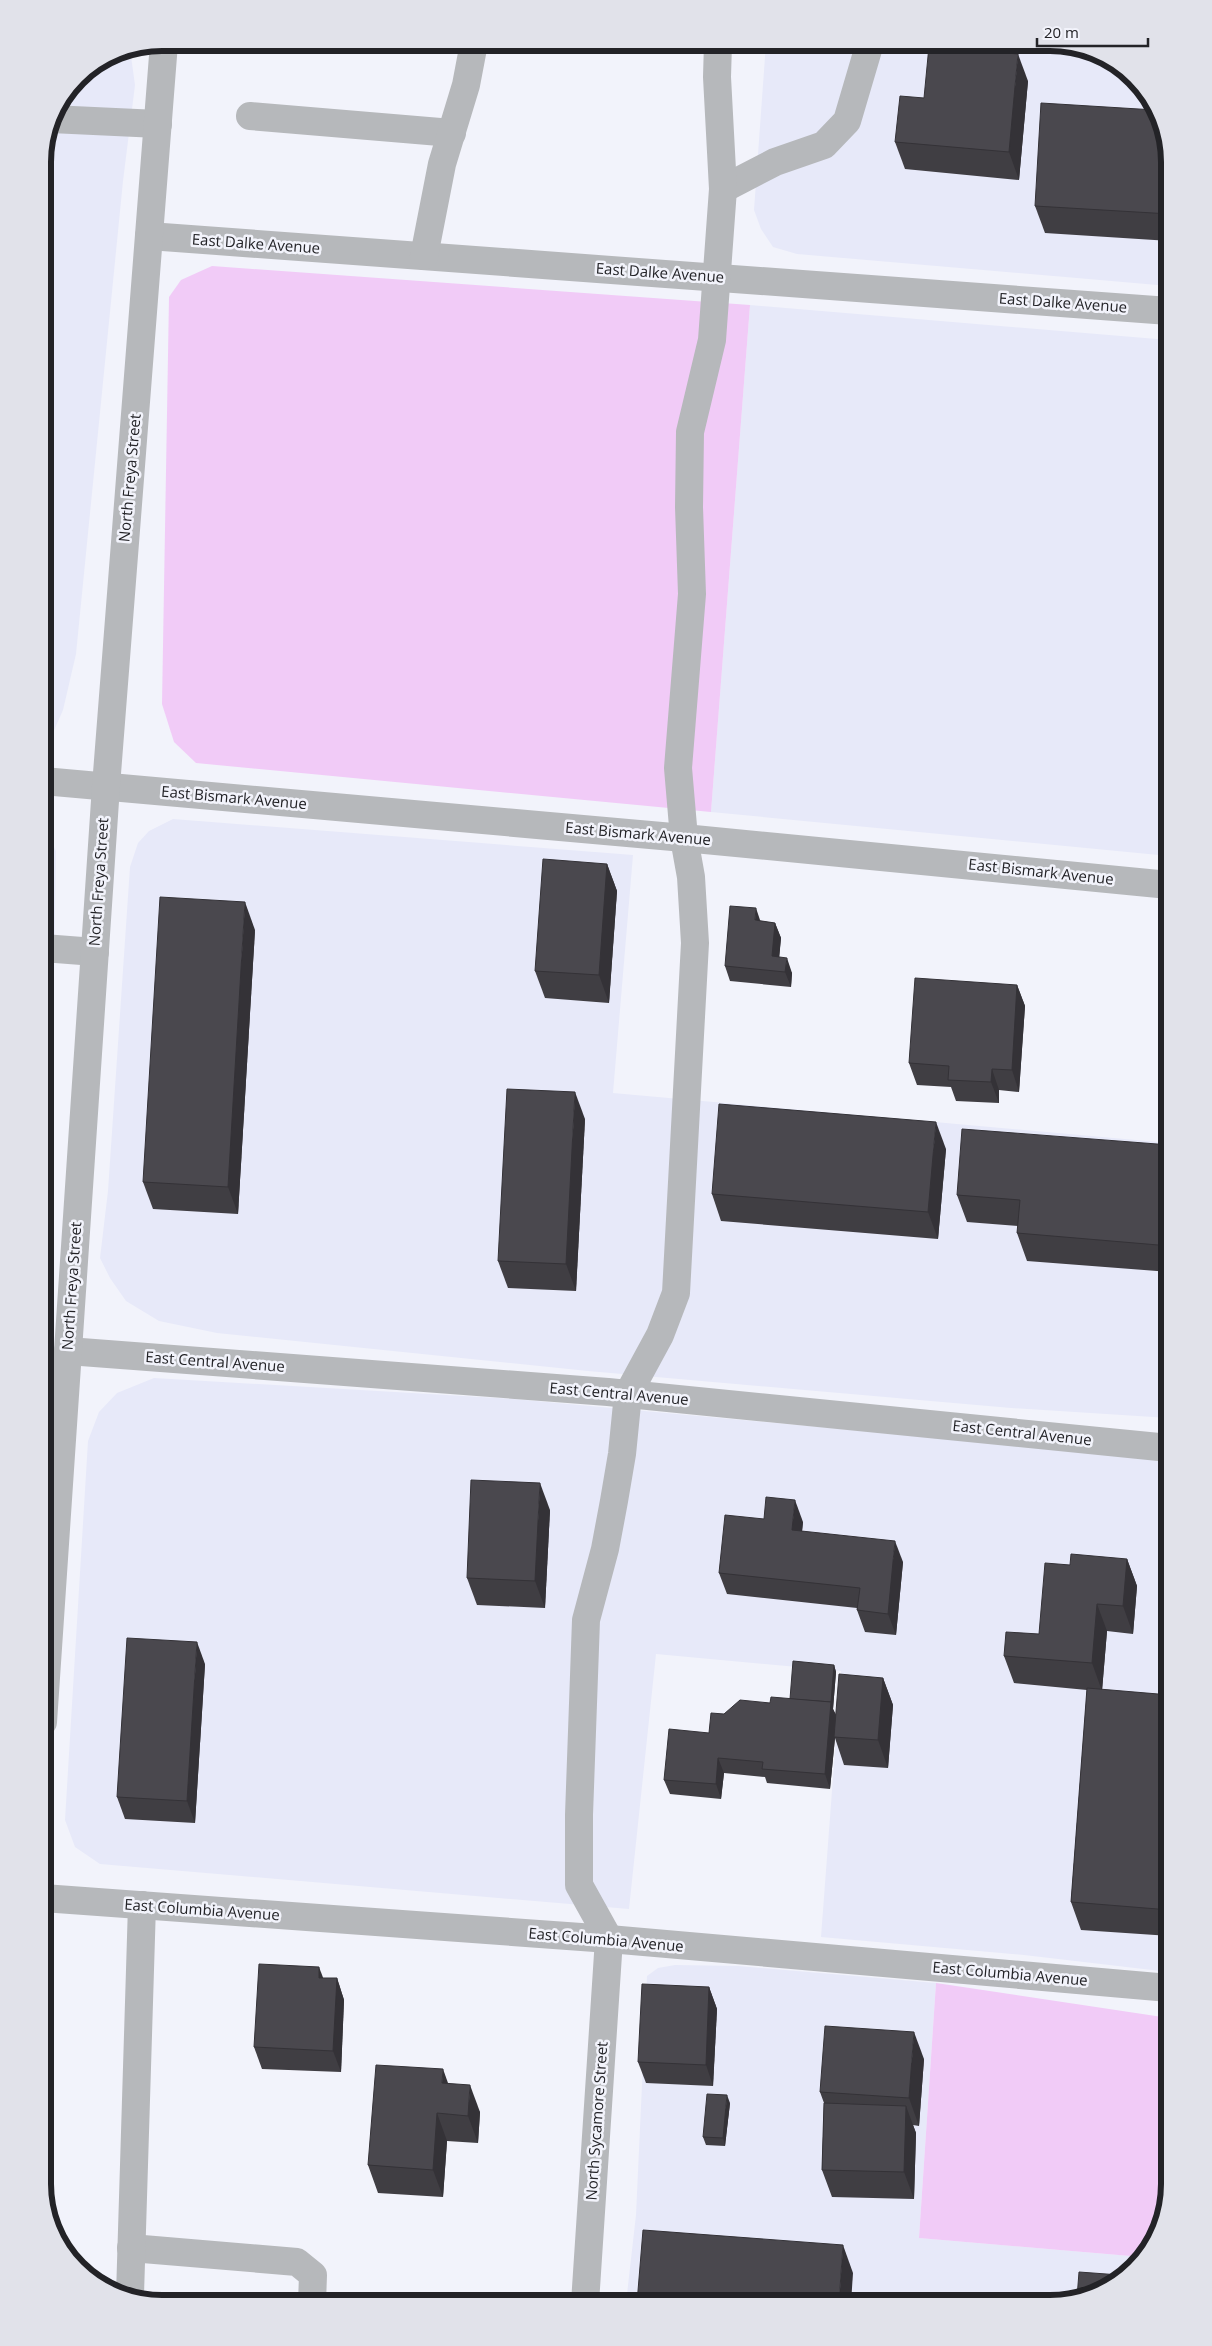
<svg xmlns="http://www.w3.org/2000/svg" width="1212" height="2346" font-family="'Open Sans',sans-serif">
  <rect width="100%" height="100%" fill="#f2f3fb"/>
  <g fill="#e7e9f9">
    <polygon points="766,43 1058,43 1122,67 1160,116 1169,162 1169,286 797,254 773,247 761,229 754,210"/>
    <polygon points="130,49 135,85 123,181 76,654 63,710 52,735 43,738 43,155 52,116 78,77 117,52"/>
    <polygon points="750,305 1169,340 1169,856 711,812"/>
    <polygon points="173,819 633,855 613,1093 1169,1143 1169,1418 1011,1408 588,1371 217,1333 159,1321 126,1301 110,1278 100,1258 108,1191 130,867 138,843 149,831"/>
    <polygon points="43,827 56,851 53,1037 43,1195"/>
    <polygon points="154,1378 514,1399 1169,1459 1169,1972 1024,1955 821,1937 841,1671 656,1654 629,1909 100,1864 75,1847 65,1820 88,1441 99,1412 117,1393"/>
    <polygon points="675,1965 738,1966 936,1983 919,2238 1142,2257 1096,2294 1050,2303 626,2303 636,2215 647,1976 658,1968"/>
  </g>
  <g fill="#f1cbf7">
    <polygon points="212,266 750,305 711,812 196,763 174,742 162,704 169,297 181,280"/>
    <polygon points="936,1983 1169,2018 1169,2184 1149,2251 1142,2257 919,2238"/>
  </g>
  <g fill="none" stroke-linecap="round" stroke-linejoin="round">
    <g stroke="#b6b8bb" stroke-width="28">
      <polyline points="250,116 452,133"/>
      <polyline points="51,119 158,124"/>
      <polyline points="723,189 775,162 824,145 847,121 870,43"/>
      <polyline points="149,236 1169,311"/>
      <polyline points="424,256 442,164 466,85 474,43"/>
      <polyline points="43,781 684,838 1169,885"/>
      <polyline points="43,948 95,952"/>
      <polyline points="68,1351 608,1392 1169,1448"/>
      <polyline points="43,1722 106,786 164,43"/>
      <polyline points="43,1898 609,1939 1169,1988"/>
      <polyline points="131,2248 297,2262 313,2275 312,2303"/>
      <polyline points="130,2295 142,1905"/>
      <polyline points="585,2303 609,1939 579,1885 579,1815 586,1620 605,1549 614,1501 622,1454 628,1394 660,1335 676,1293 695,943 691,877 684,838 678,768 692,594 689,507 690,432 712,340 723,189 717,77 718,43"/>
    </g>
  </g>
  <g fill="#403e43">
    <polygon points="1028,81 1019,180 905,169 895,142"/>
    <polygon points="1170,162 1170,241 1045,233 1035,206"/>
    <polygon points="607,864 617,891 609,1003 545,998 535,971"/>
    <polygon points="761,921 775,923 781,938 779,957 792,973 791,987 730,981 725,966"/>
    <polygon points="255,930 238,1214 153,1209 143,1182"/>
    <polygon points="1017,985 1025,1006 1019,1092 999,1090 999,1103 956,1101 951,1087 917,1085 909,1063"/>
    <polygon points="585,1119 576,1291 508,1288 498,1261"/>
    <polygon points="1170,1145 1170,1272 1027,1261 1017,1233 1018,1226 967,1222 957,1195"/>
    <polygon points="946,1149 938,1239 721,1221 712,1194"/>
    <polygon points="550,1510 545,1608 477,1605 467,1578"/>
    <polygon points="764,1519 803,1522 802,1531 903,1562 896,1635 865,1632 857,1610 857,1608 727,1594 719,1573"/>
    <polygon points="1127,1559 1137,1586 1133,1634 1107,1631 1102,1690 1170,1695 1170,1936 1081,1930 1071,1902 1087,1690 1014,1683 1004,1656 1039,1634 1070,1565"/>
    <polygon points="205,1664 195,1823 125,1819 117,1797"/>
    <polygon points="834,1665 836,1672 833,1709 836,1715 883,1678 893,1705 888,1768 844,1765 835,1738 830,1789 767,1783 765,1777 724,1773 721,1799 670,1794 664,1780 709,1733 724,1714 790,1699"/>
    <polygon points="323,1978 337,1978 344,2000 341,2072 262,2069 254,2047"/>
    <polygon points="709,1987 717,2009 713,2086 646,2083 638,2062"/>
    <polygon points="924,2059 919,2126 913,2125 916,2133 914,2199 832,2197 822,2170 824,2103 820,2092"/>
    <polygon points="448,2083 480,2112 478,2143 447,2141 443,2197 378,2193 368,2165"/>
    <polygon points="730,2103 725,2146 706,2145 703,2137"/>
  </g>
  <g fill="#343237">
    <polygon points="1018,54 1028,81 1019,180 1009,152"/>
    <polygon points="607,864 617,891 609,1003 599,975"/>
    <polygon points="245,902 255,930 238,1214 228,1187"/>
    <polygon points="756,908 761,923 755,920"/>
    <polygon points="775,923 781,938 778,971 772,956"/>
    <polygon points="787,958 792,973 791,987 785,972"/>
    <polygon points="1017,985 1025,1006 1019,1092 1012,1070"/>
    <polygon points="992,1069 999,1090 999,1103 991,1082"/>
    <polygon points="575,1092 585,1119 576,1291 566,1264"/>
    <polygon points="936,1122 946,1149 938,1239 928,1212"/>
    <polygon points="540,1483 550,1510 545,1608 535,1581"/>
    <polygon points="795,1500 803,1522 800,1551 792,1530"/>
    <polygon points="895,1541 903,1562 896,1635 888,1614"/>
    <polygon points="1127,1559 1137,1586 1133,1634 1123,1606"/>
    <polygon points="1097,1604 1107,1631 1102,1691 1092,1663"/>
    <polygon points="197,1642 205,1664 195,1823 187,1801"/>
    <polygon points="834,1665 836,1672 833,1709 837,1717 830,1789 825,1774"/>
    <polygon points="883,1678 893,1705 888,1768 878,1740"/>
    <polygon points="718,1758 724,1773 721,1799 716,1784"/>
    <polygon points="319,1967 327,1988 319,1978"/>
    <polygon points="337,1978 344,2000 341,2072 333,2051"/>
    <polygon points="709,1987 717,2009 713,2086 706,2065"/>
    <polygon points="914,2032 924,2059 919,2126 909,2098"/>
    <polygon points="443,2069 453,2097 442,2083"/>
    <polygon points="470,2085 480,2112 478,2143 468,2116"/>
    <polygon points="727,2095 730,2103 725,2146 723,2138"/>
    <polygon points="906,2106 916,2133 914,2199 904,2172"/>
    <polygon points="437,2113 447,2141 443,2197 433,2170"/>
    <polygon points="843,2245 853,2273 851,2303 839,2303"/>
  </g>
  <g fill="#4a484e" stroke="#343237">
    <polygon points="929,46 1018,54 1009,152 895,142 900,96 924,98"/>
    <polygon points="1041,103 1155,110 1160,116 1170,162 1170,214 1035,206"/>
    <polygon points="543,859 607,864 599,975 535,971"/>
    <polygon points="160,897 245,902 228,1187 143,1182"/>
    <polygon points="730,906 756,908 755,920 775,923 772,956 787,958 785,972 725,966"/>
    <polygon points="915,978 1017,985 1012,1070 992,1069 991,1082 948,1080 949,1066 909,1063"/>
    <polygon points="507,1089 575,1092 566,1264 498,1261"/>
    <polygon points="719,1104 936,1122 928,1212 712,1194"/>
    <polygon points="962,1129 1170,1145 1170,1246 1017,1233 1020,1200 957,1195"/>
    <polygon points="471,1480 540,1483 535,1581 467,1578"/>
    <polygon points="766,1497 795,1500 792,1530 895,1541 888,1614 857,1610 860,1588 719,1573 725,1515 764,1519"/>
    <polygon points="1071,1554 1127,1559 1123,1606 1097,1604 1092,1663 1004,1656 1006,1632 1039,1634 1045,1563 1070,1565"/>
    <polygon points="127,1638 197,1642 187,1801 117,1797"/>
    <polygon points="793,1661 834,1665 831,1702 790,1699"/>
    <polygon points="839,1674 883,1678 878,1740 834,1737"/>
    <polygon points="1087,1688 1170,1695 1170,1910 1071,1902"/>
    <polygon points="771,1697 831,1702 825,1774 762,1769 763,1762 718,1758 716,1784 664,1780 669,1729 709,1733 711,1713 724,1714 740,1700 770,1703"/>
    <polygon points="259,1964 319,1967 319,1978 337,1978 333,2051 254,2047"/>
    <polygon points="642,1984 709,1987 706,2065 638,2062"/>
    <polygon points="825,2026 914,2032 909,2098 820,2092"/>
    <polygon points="376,2065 443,2069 442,2083 470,2085 468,2116 437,2113 433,2170 368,2165"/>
    <polygon points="707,2094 727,2095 723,2138 703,2137"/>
    <polygon points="824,2103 906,2106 904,2172 822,2170"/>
    <polygon points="643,2230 843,2245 839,2303 637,2303"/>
    <polygon points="1079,2272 1120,2275 1096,2294 1077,2298"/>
  </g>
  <g text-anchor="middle" stroke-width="5" stroke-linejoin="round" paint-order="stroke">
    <g font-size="15" fill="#232327" stroke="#f2f3fb">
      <text transform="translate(256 244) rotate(4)" y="5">East Dalke Avenue</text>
      <text transform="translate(660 273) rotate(4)" y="5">East Dalke Avenue</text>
      <text transform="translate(1063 303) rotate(4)" y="5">East Dalke Avenue</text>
      <text transform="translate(130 478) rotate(-85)" y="5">North Freya Street</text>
      <text transform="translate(234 798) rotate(5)" y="5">East Bismark Avenue</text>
      <text transform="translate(638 834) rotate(5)" y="5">East Bismark Avenue</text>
      <text transform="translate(1041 872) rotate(6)" y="5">East Bismark Avenue</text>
      <text transform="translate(99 882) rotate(-86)" y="5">North Freya Street</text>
      <text transform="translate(72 1286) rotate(-86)" y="5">North Freya Street</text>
      <text transform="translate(215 1362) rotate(4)" y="5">East Central Avenue</text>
      <text transform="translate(619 1394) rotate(5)" y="5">East Central Avenue</text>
      <text transform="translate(1022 1433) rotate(6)" y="5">East Central Avenue</text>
      <text transform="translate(202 1910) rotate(4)" y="5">East Columbia Avenue</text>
      <text transform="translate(606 1940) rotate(5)" y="5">East Columbia Avenue</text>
      <text transform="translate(1010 1974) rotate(5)" y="5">East Columbia Avenue</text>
      <text transform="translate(597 2121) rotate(-86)" y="5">North Sycamore Street</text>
    </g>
  </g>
  <path d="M0 0H1212V2346H0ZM162 51H1050A111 111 0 0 1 1161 162V2184A111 111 0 0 1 1050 2295H162A111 111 0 0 1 51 2184V162A111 111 0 0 1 162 51Z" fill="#e1e2ea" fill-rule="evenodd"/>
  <path fill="none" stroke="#232327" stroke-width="6" d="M162 51H1050A111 111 0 0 1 1161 162V2184A111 111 0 0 1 1050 2295H162A111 111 0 0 1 51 2184V162A111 111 0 0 1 162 51Z"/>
  <path d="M1037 38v8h111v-8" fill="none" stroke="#232327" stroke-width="2.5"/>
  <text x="1044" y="38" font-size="15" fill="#232327" stroke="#f2f3fb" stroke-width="4" paint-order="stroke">20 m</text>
</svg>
